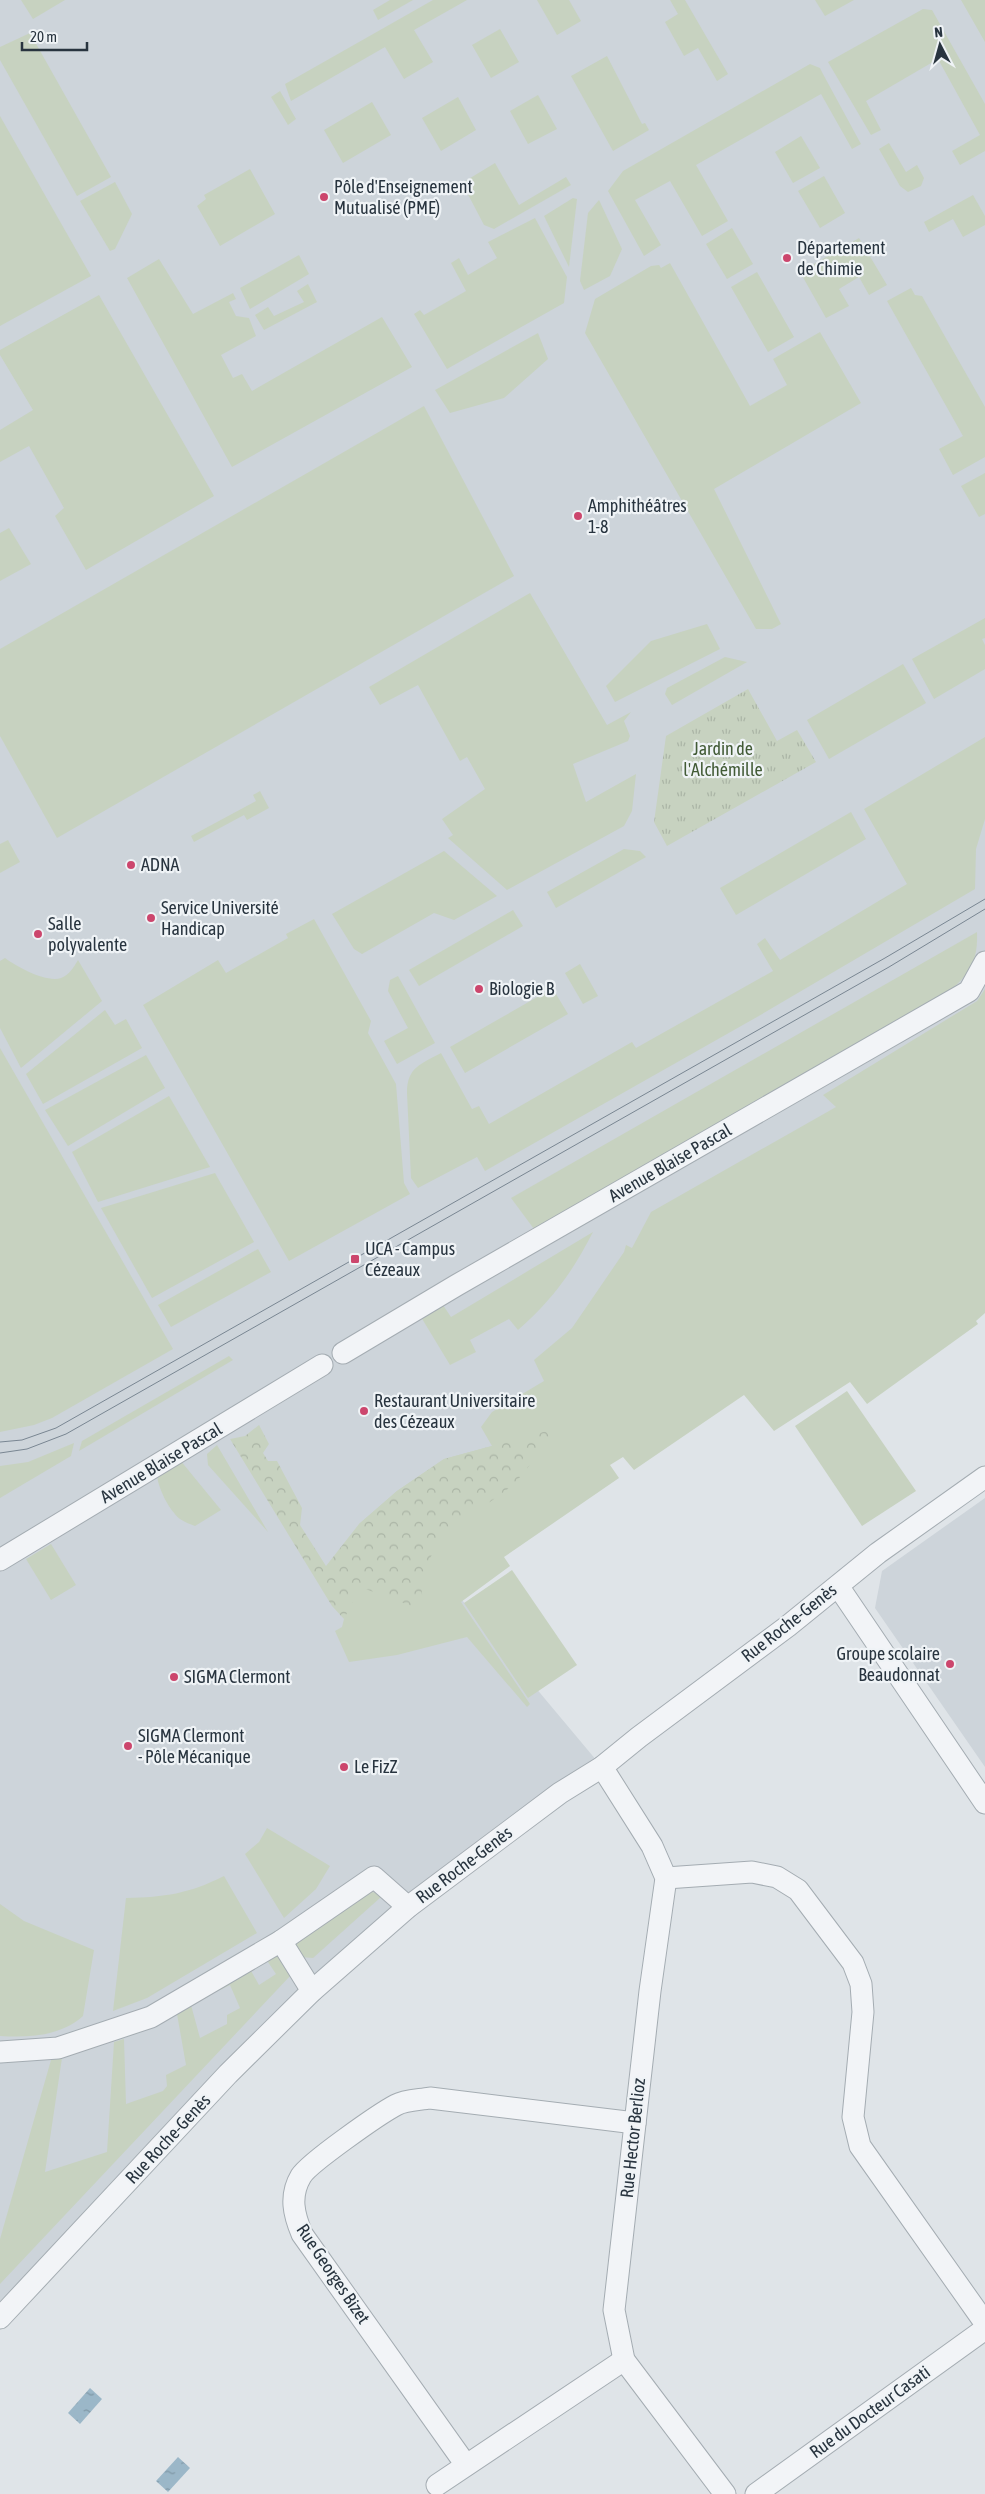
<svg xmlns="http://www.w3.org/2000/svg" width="985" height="2494" font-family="'Asap Condensed',sans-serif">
  <defs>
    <pattern id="forest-crowns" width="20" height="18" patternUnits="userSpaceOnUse" patternTransform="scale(1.25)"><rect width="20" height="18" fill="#c7d2c0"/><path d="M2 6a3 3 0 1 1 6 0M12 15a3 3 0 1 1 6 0" fill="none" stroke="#abb5a6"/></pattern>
    <pattern id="park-tufts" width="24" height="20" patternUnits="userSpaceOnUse" patternTransform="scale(1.25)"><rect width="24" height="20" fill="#c7d2c0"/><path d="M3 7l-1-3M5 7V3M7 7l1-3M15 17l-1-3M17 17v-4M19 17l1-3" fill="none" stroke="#abb5a6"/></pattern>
    <pattern id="water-ripples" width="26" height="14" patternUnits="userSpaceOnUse" patternTransform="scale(1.25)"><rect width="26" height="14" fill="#9bb7c8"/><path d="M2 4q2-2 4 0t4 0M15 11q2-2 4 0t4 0" fill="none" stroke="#7e96a4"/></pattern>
  </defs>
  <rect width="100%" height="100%" fill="#dfe4e8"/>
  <g fill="#cdd4da">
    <polygon points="0,0 985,0 985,1163 405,1532 602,1767 408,1907 0,2317"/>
    <polygon points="985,1498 985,1767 875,1608 882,1571"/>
  </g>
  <g fill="#c7d2c0">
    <polygon points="21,0 65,0 33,19"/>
    <polygon points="390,0 413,0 378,20 373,10"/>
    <polygon points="433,0 467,0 414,30 433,62 404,79 385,47 291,101 285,84"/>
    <polygon points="537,0 569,0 581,21 557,35"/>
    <polygon points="670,0 685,0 728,74 717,81 698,48 684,56 665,22 678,14"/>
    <polygon points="815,0 854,0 825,16"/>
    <polygon points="961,0 985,0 985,42"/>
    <polygon points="923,9 932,10 985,104 985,151 960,165 952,151 980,135 938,59 866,101 881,130 871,135 828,62"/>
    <polygon points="500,29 519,62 491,78 472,45"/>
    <polygon points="30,33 111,177 77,196 0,60 0,47"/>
    <polygon points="607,56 642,124 645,123 649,130 613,151 571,76"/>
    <polygon points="810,64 820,68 823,74 861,144 852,149 821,94 696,165 728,221 702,236 670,181 635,200 661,245 644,256 608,191 623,171"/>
    <polygon points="280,91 296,119 288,125 271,97"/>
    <polygon points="538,95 557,129 528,144 510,111"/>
    <polygon points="458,97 476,130 441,151 422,118"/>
    <polygon points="372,102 391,135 343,163 324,130"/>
    <polygon points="0,116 91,276 0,326"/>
    <polygon points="801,136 820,168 793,183 775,152"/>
    <polygon points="889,143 906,172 917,165 924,178 921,186 908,192 900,186 879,149"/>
    <polygon points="495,163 519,205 566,177 571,185 494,229 484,225 462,183"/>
    <polygon points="250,169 275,214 220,246 197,206 206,199 204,195"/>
    <polygon points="824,176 845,213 820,228 798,191"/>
    <polygon points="115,182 132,214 115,249 110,251 80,201"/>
    <polygon points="973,195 985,216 985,225 963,237 953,219 929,232 924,222"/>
    <polygon points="573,198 577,199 569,267 544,216"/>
    <polygon points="599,200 622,249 610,276 584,290 580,281 588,213"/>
    <polygon points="535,218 567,277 564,303 447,369 414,314 420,310 424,315 466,291 451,263 459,258 468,275 497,258 488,242"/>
    <polygon points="732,228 753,264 727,279 706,244"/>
    <polygon points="859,238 887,285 869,295 859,277 839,289 849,306 826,318 800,272"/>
    <polygon points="299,255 309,274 250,309 240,288"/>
    <polygon points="159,259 193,314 233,293 236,299 229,302 236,316 249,318 256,336 221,355 233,378 242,374 252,391 382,317 412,367 232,467 127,278"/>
    <polygon points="670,263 750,406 787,385 773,359 820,332 861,403 714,489 781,624 772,629 756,629 585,333 595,299 651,266 659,265 661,268"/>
    <polygon points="757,272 794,337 768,352 731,287"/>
    <polygon points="308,284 317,302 264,330 255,315 268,307 274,316 304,302 297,291"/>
    <polygon points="911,288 915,295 922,296 985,407 985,457 953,475 939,449 963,436 887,301"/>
    <polygon points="99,295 214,496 86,570 55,516 64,508 29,446 0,462 0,430 33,410 0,355 0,350"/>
    <polygon points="538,333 548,359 504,398 450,413 435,390"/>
    <polygon points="424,406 514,576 57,838 0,736 0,649"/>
    <polygon points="985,473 985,514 979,517 961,486"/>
    <polygon points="9,528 31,564 0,581 0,533"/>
    <polygon points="530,593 607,725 631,712 624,721 630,736 628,741 573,764 586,802 636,774 632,811 624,826 507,890 448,838 453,835 442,819 485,789 467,757 460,761 418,685 380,705 369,687"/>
    <polygon points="985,618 985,638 982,639 985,645 985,669 934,699 912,659"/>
    <polygon points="707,624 720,649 615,702 606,686 651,641"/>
    <polygon points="725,657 747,662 672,705 665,694 667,688"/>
    <polygon points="903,664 926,703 829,759 807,720"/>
    <path d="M 985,737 L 985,819 L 976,849 L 975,889 L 757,1017 L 485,1171 L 477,1157 L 418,1188 L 411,1178 L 407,1093 C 407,1067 421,1064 441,1053 L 472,1109 L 479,1106 L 489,1124 L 632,1042 L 636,1048 L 773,971 L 757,944 L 765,938 L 780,960 L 907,884 L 864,809 Z"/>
    <polygon points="260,791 269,808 247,820 244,815 194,842 191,836 256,801 253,795"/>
    <polygon points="851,812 866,839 736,915 720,888"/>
    <polygon points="8,840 20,862 0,873 0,844"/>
    <polygon points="624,849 640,851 646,857 556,908 547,892"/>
    <polygon points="444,851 497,896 454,920 434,913 362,954 354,949 332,914"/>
    <polygon points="513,910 523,926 419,986 409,970"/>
    <polygon points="314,919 371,1021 368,1033 396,1084 404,1183 410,1194 289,1261 143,1005 218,960 226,973 288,938 286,934"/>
    <path d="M 977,932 C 978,957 972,971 954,987 L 534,1229 L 511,1198 Z"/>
    <path d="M 5,958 C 17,967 47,983 61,978 C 70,974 73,968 78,960 L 102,1001 L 21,1068 L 0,1028 L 0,961 Z"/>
    <polygon points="580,964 598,996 583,1004 565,973"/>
    <polygon points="398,976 435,1043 397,1064 384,1041 408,1028 388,991 390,980"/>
    <polygon points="550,984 568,1014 465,1073 450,1047 546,992 544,987"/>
    <polygon points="985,989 985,1313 976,1321 978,1324 867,1404 850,1382 774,1431 744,1395 634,1470 623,1457 610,1465 619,1478 504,1557 510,1566 461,1602 530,1704 527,1707 467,1637 397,1655 349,1662 335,1631 342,1627 344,1619 359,1524 397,1491 444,1459 492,1446 481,1427 492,1412 544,1381 534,1360 572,1328 624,1252 626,1245 632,1248 651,1212 836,1107 823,1095 977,1001"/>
    <polygon points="105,1010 115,1025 126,1019 142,1048 43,1104 26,1074"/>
    <polygon points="0,1048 173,1349 52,1418 34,1425 0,1432"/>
    <polygon points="146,1055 165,1088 68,1146 45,1110"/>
    <polygon points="169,1096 210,1167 98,1202 72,1152"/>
    <polygon points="215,1173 254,1242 152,1298 101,1208"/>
    <path d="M 593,1232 C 572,1273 552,1300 518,1330 L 509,1319 L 470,1340 L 476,1352 L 450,1365 L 421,1317 L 443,1305 L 451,1317 Z"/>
    <polygon points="258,1249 271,1272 171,1327 158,1305"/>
    <polygon points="229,1356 233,1360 79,1451 82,1441"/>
    <polygon points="847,1391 916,1491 862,1526 795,1426"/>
    <polygon points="74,1443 71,1456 0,1498 0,1466 28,1462"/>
    <polygon points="217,1445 268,1532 208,1465 207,1454"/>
    <path d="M 180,1460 L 221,1510 L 195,1526 C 190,1524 184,1522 180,1519 C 169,1510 157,1487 157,1473 Z"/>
    <polygon points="51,1544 76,1585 51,1600 26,1559"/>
    <polygon points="512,1570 577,1665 528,1698 464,1603"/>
    <polygon points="267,1828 330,1866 316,1889 284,1918 245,1854 259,1842"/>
    <path d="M 224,1876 L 257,1933 L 147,1998 L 113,2011 L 126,1898 C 165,1897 188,1894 224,1876 Z"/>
    <polygon points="370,1892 381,1893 381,1897 313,1958 299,1957 290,1937"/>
    <path d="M 0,1904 L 24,1921 L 94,1950 L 83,2016 C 61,2036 29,2038 0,2036 Z"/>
    <polygon points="277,1954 292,1974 0,2284 0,2239 51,2060 62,2058 45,2172 107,2152 114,2042 124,2039 126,2104 163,2091 167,2086 166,2075 186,2065 177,2014 191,2005 200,2038 227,2024 227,2015 240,2008 230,1985 220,1990 219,1988 250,1969 259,1985 276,1974 266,1959"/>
  </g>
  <path fill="url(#forest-crowns)" d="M 259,1425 L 269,1444 L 263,1453 L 268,1461 L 277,1461 L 302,1508 L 300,1525 L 326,1566 L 359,1524 L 397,1491 L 444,1459 L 547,1431 L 551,1437 C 537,1453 525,1475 509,1488 C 475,1515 432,1533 422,1581 C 420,1589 424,1602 425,1611 L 360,1587 L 344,1619 L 332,1606 L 230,1439 L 245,1436 Z"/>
  <polygon fill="url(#park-tufts)" points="748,689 777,741 797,730 816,762 667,846 654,822 666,736"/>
  <g fill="url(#water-ripples)">
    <polygon points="90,2388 102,2399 80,2424 68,2413"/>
    <polygon points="178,2457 190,2468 168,2492 156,2481"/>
  </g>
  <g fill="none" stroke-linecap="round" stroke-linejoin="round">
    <g stroke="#a4acb2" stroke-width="23">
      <g id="street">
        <polyline points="343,1353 457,1285 969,991 985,962"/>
        <polyline points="0,1560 322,1365"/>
        <polyline points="838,1586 985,1803"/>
        <polyline points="602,1767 652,1846 666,1878 650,1991 614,2310 624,2360 725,2494"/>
        <polyline points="666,1878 752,1872 777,1877 798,1890 853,1963 861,1984 863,2012 853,2117 860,2146 985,2323"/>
        <polyline points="281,1941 312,1991"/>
        <polyline points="0,2052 58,2048 151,2017 281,1941 374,1877 408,1907"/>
        <polyline points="0,2318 228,2074 312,1991 408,1907 560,1793 602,1767 639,1737 788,1626 878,1553 985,1477"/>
        <path d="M 466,2465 L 302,2234 C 294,2215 289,2196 301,2176 C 309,2163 379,2114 396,2105 C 405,2100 419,2100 430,2098 L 635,2123"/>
        <polyline points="437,2485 624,2360"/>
        <polyline points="756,2494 985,2329"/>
      </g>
    </g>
    <use href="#street" stroke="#f2f4f7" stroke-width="21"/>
    <g stroke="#798692" stroke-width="1">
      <polyline points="0,1442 22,1440 56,1428 885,958 985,899"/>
      <polyline points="0,1453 27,1449 66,1434 889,967 985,909"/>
    </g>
  </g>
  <g fill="#cc466d" stroke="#eff3f6" stroke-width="2">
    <circle cx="324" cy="197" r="5"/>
    <circle cx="787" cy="258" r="5"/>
    <circle cx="578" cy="516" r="5"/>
    <circle cx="131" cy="865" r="5"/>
    <circle cx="151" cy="918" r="5"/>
    <circle cx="38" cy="934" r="5"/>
    <circle cx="479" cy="989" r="5"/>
    <rect x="350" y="1254" width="10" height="10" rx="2.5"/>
    <circle cx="364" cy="1411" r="5"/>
    <circle cx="950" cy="1664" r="5"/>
    <circle cx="174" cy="1677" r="5"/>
    <circle cx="128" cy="1746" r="5"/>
    <circle cx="344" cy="1767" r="5"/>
  </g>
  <g text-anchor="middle" stroke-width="4.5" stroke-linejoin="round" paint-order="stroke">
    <g font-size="18" fill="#28343f" stroke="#eff3f6" text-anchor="start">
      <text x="334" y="193">Pôle d'Enseignement<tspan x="334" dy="21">Mutualisé (PME)</tspan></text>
      <text x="797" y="254">Département<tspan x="797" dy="21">de Chimie</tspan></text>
      <text x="588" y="512">Amphithéâtres<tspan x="588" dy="21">1-8</tspan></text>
      <text x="141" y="871">ADNA</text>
      <text x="161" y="914">Service Université<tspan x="161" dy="21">Handicap</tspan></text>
      <text x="48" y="930">Salle<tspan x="48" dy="21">polyvalente</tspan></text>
      <text x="489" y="995">Biologie B</text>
      <text x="365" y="1255">UCA - Campus<tspan x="365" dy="21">Cézeaux</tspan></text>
      <text x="374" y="1407">Restaurant Universitaire<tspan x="374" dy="21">des Cézeaux</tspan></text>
      <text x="940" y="1660" text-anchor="end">Groupe scolaire<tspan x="940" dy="21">Beaudonnat</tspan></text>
      <text x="184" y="1683">SIGMA Clermont</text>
      <text x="138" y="1742">SIGMA Clermont<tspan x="138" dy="21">- Pôle Mécanique</tspan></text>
      <text x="354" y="1773">Le FizZ</text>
    </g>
    <g font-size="18" fill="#425b36" stroke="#eff3f6">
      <text x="723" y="755">Jardin de<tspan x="723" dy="21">l'Alchémille</tspan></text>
    </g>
    <g font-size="18" fill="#28343f" stroke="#eff3f6">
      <text transform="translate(670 1163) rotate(-30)" y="6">Avenue Blaise Pascal</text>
      <text transform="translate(161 1463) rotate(-31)" y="6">Avenue Blaise Pascal</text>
      <text transform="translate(789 1623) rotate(-38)" y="6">Rue Roche-Genès</text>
      <text transform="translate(464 1865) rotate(-37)" y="6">Rue Roche-Genès</text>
      <text transform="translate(633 2138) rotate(-84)" y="6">Rue Hector Berlioz</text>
      <text transform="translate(168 2139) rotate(-47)" y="6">Rue Roche-Genès</text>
      <text transform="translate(333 2274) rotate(56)" y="6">Rue Georges Bizet</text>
      <text transform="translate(870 2412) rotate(-36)" y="6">Rue du Docteur Casati</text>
    </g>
  </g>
  <g transform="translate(940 45) rotate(354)" stroke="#eff3f6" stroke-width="4" paint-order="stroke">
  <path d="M0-4L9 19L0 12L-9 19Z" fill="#28343f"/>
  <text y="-8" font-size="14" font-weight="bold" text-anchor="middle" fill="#28343f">N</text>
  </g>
  <path d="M22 42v8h65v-8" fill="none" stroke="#28343f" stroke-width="2.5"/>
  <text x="30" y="42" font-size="15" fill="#28343f" stroke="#eff3f6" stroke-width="4" paint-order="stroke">20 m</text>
</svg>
